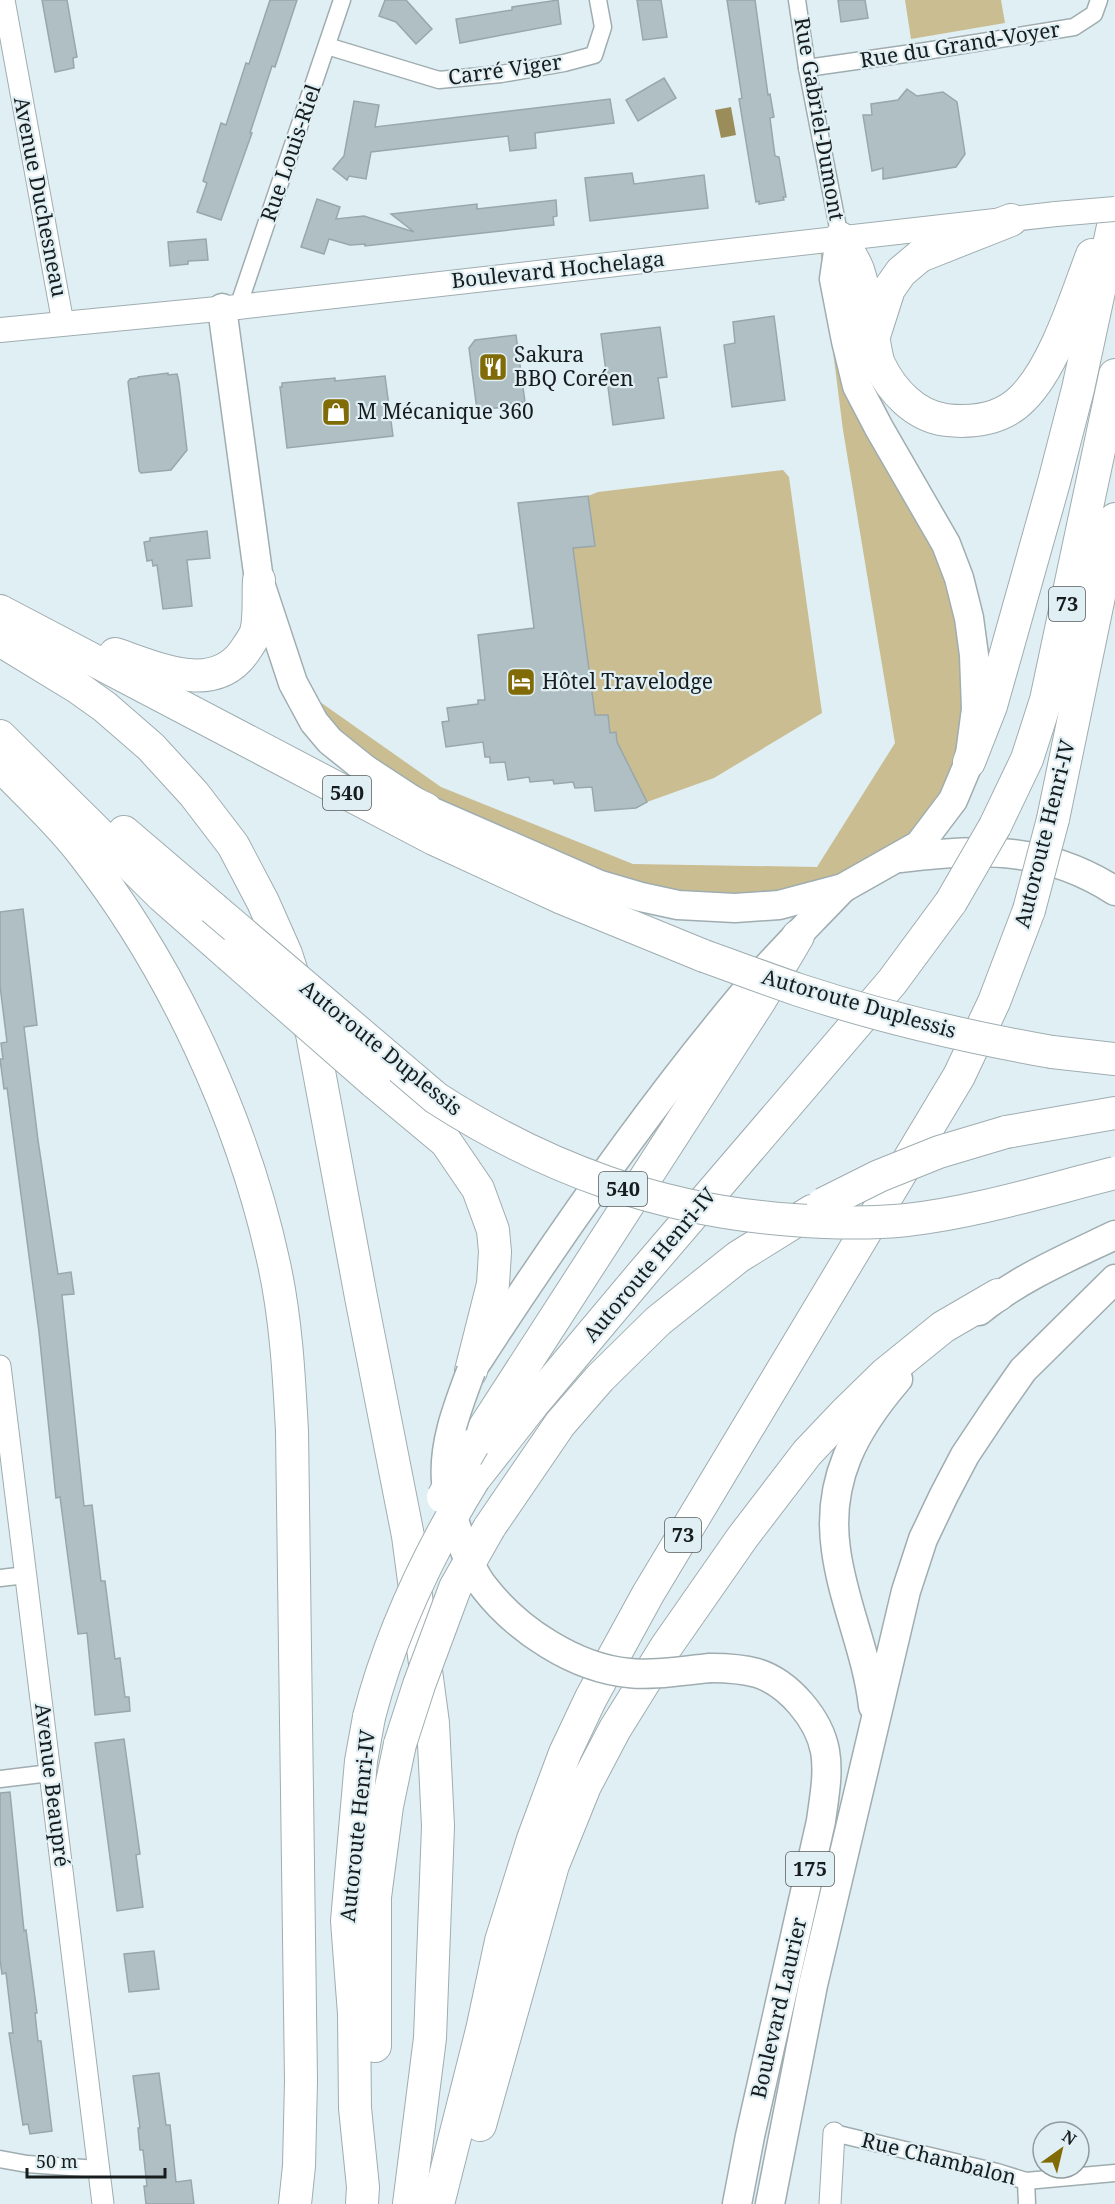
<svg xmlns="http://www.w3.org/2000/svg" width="1115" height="2204" font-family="'Noto Serif',serif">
  <rect width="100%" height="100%" fill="#e0eff3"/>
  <g fill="#c9bd91">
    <polygon points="905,0 1001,0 1005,23 911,39"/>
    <polygon points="840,238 846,341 902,465 974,655 953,800 843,888 678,905 365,769 293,683 441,787 633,864 817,867 895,743 843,430 819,241"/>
    <polygon points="783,470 789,477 822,713 714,778 647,802 617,752 616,732 610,733 608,715 595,715 573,548 595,546 588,496 598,492"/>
  </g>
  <polygon fill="#9b8d5a" points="731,107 736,135 721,138 715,110"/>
  <g fill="#b0bfc3" stroke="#98a7ab" stroke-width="1.5">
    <polygon points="42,0 67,0 77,57 73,58 74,68 55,72"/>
    <polygon points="270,0 297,0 275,67 272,66 250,133 252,133 221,220 197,212 207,183 203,181 221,123 226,125 246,63 249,64"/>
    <polygon points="385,0 406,0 432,29 416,44 396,22 379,16"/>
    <polygon points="558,0 561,24 460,43 456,19 512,10 512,7"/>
    <polygon points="637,0 661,0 667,37 643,40"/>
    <polygon points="727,0 755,0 768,95 770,94 774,117 770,118 775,156 779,157 786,197 783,197 784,200 759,204 759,201 756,202 739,99 742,98"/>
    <polygon points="838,0 865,0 868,18 841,22"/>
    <polygon points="664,78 676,98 638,121 626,100"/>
    <polygon points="907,89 917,96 943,92 957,102 965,154 956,167 883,179 883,168 872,171 863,115 872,115 871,104 898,100"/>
    <polygon points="610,99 614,123 535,133 536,148 510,151 508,136 371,152 366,179 349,176 347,180 333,169 344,156 354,101 379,105 375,127"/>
    <polygon points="632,173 634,184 704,175 708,208 590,221 585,178"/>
    <polygon points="317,199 340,207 336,219 364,216 414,232 391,214 477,204 477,209 556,200 557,216 553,217 554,225 365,246 365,244 350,245 329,239 324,254 301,247"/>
    <polygon points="206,239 208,260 188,261 188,264 170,266 168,242"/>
    <polygon points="774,316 785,400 732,407 724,345 735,343 733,322"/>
    <polygon points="660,327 667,377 658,378 664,418 613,425 601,334"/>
    <polygon points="516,335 525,402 505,404 505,407 477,410 469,348 475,340"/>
    <polygon points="168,373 168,375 177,374 179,382 187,450 171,470 141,473 139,471 128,382 130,379 138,378 138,377"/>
    <polygon points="385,376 393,436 287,448 280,387 282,387 282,383 335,378 335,381"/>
    <polygon points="588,496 595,546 573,548 595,715 608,715 610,733 616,732 617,742 647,802 636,808 595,811 592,787 575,788 573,782 554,784 553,780 530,782 529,777 508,780 505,762 490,763 490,757 485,757 483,742 446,747 442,722 449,721 447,708 478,704 478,700 485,700 478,635 534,628 518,503"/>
    <polygon points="207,531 210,558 187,560 192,606 163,609 157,565 153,566 152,560 147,561 144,542 150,541 150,538"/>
    <polygon points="23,909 37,1025 24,1027 38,1140 58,1274 71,1272 74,1294 62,1295 84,1506 92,1505 101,1581 105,1581 115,1659 120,1658 125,1697 129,1697 130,1711 95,1715 87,1633 78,1634 60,1497 56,1498 39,1332 7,1088 4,1089 0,1059 3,1059 1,1043 7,1042 0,986 0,912"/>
    <polygon points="124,1739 140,1854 136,1855 143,1907 117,1911 95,1743"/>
    <polygon points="10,1792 24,1931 26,1930 37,2013 35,2013 38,2041 41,2041 52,2131 30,2134 28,2124 23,2125 9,2033 13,2033 6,1973 2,1974 0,1960 0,1793"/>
    <polygon points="154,1951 159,1989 129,1992 124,1954"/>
    <polygon points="159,2073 166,2125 170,2125 176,2182 191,2180 194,2204 146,2204 144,2186 147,2186 143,2150 140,2150 138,2128 140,2128 133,2076"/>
  </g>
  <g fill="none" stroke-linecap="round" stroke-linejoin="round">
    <g stroke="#9fadb1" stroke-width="19">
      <g id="minor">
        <polyline points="797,0 807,68 840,238"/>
        <polyline points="327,46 439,80 501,74 564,63 594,55 603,27 598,0"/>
        <polyline points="807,68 926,51 1074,27 1094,14 1099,0"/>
        <polyline points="238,307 342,0"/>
        <polyline points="0,1578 26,1575"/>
        <polyline points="0,1779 50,1773"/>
        <polyline points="834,2133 997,2172 1026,2181 1115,2173"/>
        <polyline points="0,2159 27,2164 98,2169"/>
        <polyline points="1026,2181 1027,2204"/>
      </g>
    </g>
    <g stroke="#9fadb1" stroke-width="23">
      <g id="tertiary">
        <polyline points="4,0 63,323"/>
        <polyline points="0,1366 103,2204"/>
        <polyline points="830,2204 834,2133"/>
      </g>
    </g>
    <g stroke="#9fadb1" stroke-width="26">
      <polyline id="secondary" points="0,330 238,307 1056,214"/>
    </g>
    <g stroke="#9fadb1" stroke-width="31">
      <g id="trunk">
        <polyline points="222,308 259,580 293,683 314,722 330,741 365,769 426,809 600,885 641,897 678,905 735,908 779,905 843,888 919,845 953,800 969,762 976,709 974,655 969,618 959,578 946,544 879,428 857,386 846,341 834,279 840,238"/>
        <path d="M 900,858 C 980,848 1045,846 1115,891"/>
        <path d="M 979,1311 C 1019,1278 1069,1257 1115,1235"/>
        <path d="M 477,1362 C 558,1237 642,1116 737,1002 C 769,962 807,926 842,889"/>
        <path d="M 711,1668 C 727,1668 742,1669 757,1673 C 789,1683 819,1719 825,1751 C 829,1774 824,1798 821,1821 L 750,2136 L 737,2204"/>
        <path d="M 873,1706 C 867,1652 843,1603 836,1550 C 826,1480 855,1429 898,1379"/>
        <polyline points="770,2204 813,1985 906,1591 923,1539 944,1495 965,1455 995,1410 1023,1370 1115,1279"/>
      </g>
    </g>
    <g stroke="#9fadb1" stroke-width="34">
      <g id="motorway">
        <path d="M 840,238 C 846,248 854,259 858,270 C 865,291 869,315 873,337 C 875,345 876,356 879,364 C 892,391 915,416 946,420 C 973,423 1003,419 1023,398 C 1055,366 1076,297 1092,255"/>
        <polyline points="874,336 889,289 901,272 920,256 1011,220"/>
        <polyline points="0,611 434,839 562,898 704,956"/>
        <polyline points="0,640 77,687 105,707 151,747 194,794 233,845 263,902 286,954 312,1034 361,1297 408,1536 433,1723 438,1826 430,2038 409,2204"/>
        <path d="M 115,654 C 155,667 213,696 244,652 C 248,646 254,638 256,632 C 260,618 258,595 259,580"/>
        <polyline points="0,736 162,896 229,955"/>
        <polyline points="969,762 991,706 1054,482 1078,389 1115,217"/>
        <path d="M 0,765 C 27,793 57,820 81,851 C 172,967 243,1120 274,1264 C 286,1319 289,1375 292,1431 L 301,2081 L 299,2166 L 295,2204"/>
        <polyline points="367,781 426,809"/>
        <polyline points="1053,819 1115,519"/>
        <polyline points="995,826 1027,759 1046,700 1115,375"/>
        <polyline points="124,832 213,908"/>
        <polyline points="1052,1052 1115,1059"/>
        <polyline points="374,1082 446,1142 478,1189 493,1230 495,1252 493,1284 471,1371"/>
        <polyline points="1006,1132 1115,1113"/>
        <polyline points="473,1445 759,1002 798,936"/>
        <polyline points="474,1479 533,1404 642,1274 892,982 951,902"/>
        <polyline points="489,1528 560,1424 600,1378 658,1321 738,1257 812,1211"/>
        <polyline points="375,2046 375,1897 387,1806 400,1744"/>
        <polyline points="480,2125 553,1865 585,1786 615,1729 666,1647 742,1538 807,1453 845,1413 885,1374 943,1327 998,1295"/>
        <polyline points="362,2204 363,2187 355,2108 354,2014 347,1921 361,1761 369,1717"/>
        <polyline points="438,2204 482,2030 501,1941 533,1839 565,1753 591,1698 648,1594 959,1076 994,1002 1029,910"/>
      </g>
    </g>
    <use href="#minor" stroke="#fff" stroke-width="16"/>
    <use href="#tertiary" stroke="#fff" stroke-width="21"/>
    <use href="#secondary" stroke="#fff" stroke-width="24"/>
    <use href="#trunk" stroke="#fff" stroke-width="28"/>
    <use href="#motorway" stroke="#fff" stroke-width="32"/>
    <g stroke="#9fadb1" stroke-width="26" stroke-linecap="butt">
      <polyline id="secondary-bridge" points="1056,214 1115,209"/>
    </g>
    <g stroke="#9fadb1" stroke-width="31" stroke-linecap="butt">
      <path id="trunk-bridge" d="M 471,1371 C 458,1406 443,1443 446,1481 C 448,1508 467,1566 484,1587 C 517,1630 575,1668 629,1673 C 653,1676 686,1670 711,1668"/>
    </g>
    <g stroke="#9fadb1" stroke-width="34" stroke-linecap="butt">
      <g id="motorway-bridge">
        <polyline points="951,902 995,826"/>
        <path d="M 213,908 L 436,1098 C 546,1169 662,1211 793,1220 C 831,1223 869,1224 907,1220 C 977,1212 1047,1190 1115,1173"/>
        <polyline points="1029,910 1053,819"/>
        <polyline points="229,955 374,1082"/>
        <path d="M 704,956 C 735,967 767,979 799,990 C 881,1017 967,1037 1052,1052"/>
        <polyline points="823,1204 879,1176 939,1152 1006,1132"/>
        <polyline points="443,1497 473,1445"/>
        <path d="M 369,1717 C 391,1631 428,1554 474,1479"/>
        <polyline points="400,1744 419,1685 455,1588 489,1528"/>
      </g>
    </g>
    <use href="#secondary-bridge" stroke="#fff" stroke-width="24"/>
    <use href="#trunk-bridge" stroke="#fff" stroke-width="28"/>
    <use href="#motorway-bridge" stroke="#fff" stroke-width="32"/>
  </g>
  <defs>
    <g id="restaurant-square" transform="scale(1.5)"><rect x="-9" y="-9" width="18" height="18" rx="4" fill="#816b06" stroke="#e0eff3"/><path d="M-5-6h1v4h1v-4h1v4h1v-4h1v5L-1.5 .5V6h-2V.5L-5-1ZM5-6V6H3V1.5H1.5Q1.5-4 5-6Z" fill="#fff"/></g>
    <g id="shop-square" transform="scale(1.5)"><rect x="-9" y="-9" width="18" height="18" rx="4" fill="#816b06" stroke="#e0eff3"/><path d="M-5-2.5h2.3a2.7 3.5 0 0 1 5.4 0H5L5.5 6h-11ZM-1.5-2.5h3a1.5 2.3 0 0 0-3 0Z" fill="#fff"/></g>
    <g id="hotel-square" transform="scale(1.5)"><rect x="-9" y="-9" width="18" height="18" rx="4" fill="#816b06" stroke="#e0eff3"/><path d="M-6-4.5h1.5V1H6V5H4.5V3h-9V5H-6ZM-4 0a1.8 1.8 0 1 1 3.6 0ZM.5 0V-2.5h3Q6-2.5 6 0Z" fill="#fff"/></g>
  </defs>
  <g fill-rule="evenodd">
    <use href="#restaurant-square" x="493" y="367"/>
    <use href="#shop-square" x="336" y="412"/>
    <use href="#hotel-square" x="521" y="682"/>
  </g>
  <g text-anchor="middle" stroke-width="4.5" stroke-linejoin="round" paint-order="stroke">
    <g fill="#e0eff3" stroke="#535b5e" stroke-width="1.5">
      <rect x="1049" y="587" width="36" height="34" rx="4.5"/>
      <rect x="323" y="776" width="48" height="34" rx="4.5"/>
      <rect x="599" y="1172" width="48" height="34" rx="4.5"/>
      <rect x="665" y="1518" width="36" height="34" rx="4.5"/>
      <rect x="786" y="1852" width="48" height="34" rx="4.5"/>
    </g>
    <g font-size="20" font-weight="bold" fill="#171c1e">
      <text x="1067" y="611">73</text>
      <text x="347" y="800">540</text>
      <text x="623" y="1196">540</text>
      <text x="683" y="1542">73</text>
      <text x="810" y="1876">175</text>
    </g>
    <g font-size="21" fill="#171c1e" stroke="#e0eff3">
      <text transform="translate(960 45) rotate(-9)" y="7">Rue du Grand-Voyer</text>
      <text transform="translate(505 70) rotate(-8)" y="7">Carré Viger</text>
      <text transform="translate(819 119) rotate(80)" y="7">Rue Gabriel-Dumont</text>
      <text transform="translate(291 153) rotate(-71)" y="7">Rue Louis-Riel</text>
      <text transform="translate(40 197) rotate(79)" y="7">Avenue Duchesneau</text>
      <text transform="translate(558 270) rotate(-6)" y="7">Boulevard Hochelaga</text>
      <text transform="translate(1045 834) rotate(-76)" y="7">Autoroute Henri-IV</text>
      <text transform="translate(859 1004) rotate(16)" y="7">Autoroute Duplessis</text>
      <text transform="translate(381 1048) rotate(39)" y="7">Autoroute Duplessis</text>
      <text transform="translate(650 1265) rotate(-50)" y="7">Autoroute Henri-IV</text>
      <text transform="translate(52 1785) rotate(83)" y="7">Avenue Beaupré</text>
      <text transform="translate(358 1826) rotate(-84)" y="7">Autoroute Henri-IV</text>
      <text transform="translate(779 2008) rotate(-77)" y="7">Boulevard Laurier</text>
      <text transform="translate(939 2159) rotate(14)" y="7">Rue Chambalon</text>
    </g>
    <g font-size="21" fill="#171c1e" stroke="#e0eff3" text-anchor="start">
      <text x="514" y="362">Sakura<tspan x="514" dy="24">BBQ Coréen</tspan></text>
      <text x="357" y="419">M Mécanique 360</text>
      <text x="542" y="689">Hôtel Travelodge</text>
    </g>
  </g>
  <g transform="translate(1061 2150) rotate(34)"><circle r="28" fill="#e0eff3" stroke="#909b9e" stroke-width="1.5"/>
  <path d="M0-4.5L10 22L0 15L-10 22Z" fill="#816b06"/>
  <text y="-9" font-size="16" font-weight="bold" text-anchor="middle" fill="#171c1e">N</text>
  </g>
  <path d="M27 2168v9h138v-9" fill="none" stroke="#171c1e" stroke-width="3"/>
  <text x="36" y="2168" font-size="18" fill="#171c1e" stroke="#e0eff3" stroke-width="4.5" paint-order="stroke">50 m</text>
</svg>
